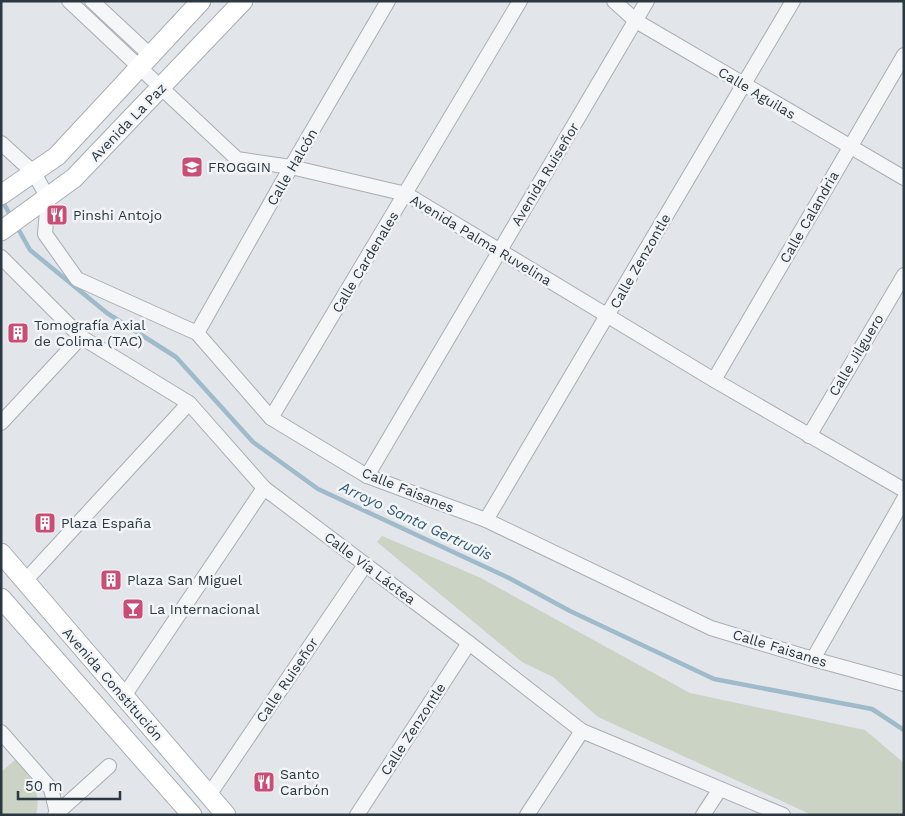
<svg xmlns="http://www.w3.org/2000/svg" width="905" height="816" font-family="'Work Sans',sans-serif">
  <rect width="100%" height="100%" fill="#e2e6ea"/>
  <g fill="#cad3c4">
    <polygon points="382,536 479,577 690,693 865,730 904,763 904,815 812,815 598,717 553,677 522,662 377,542"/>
    <path d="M 15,760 C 30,775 42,792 36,815 L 1,815 L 1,772 Z"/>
  </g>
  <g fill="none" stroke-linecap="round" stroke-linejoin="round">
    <g stroke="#9fbac8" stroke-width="4.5">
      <polyline points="1,199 12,218"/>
      <polyline points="16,225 30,250 107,313 176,357 253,442 318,489 509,578 570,611 714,679 872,709 904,730"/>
    </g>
    <g stroke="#a7aeb4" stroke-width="16">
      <g id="street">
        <polyline points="69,1 237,159 291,167 406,194 714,380 904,490"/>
        <polyline points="92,1 150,55"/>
        <polyline points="614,1 636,21 904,178"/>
        <polyline points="1,143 34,173 48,198 45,234 77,279 197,333 271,418 367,476 486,520 711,628 813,659 904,684"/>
        <polyline points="1,257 81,337 189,403 264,488 469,643 582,731 783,815"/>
        <polyline points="197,333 291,167 388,1"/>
        <polyline points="714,380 904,55"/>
        <polyline points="271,418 520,1"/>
        <polyline points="1,423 81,337"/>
        <polyline points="809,436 904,275"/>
        <polyline points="367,476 647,1"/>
        <polyline points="486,520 793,1"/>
        <polyline points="25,581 189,403"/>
        <polyline points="813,659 904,499"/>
        <polyline points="124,696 264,488"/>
        <polyline points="1,732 51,789 57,813"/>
        <polyline points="209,795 365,565"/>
        <polyline points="55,815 109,766"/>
        <polyline points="357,815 469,643"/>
        <polyline points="527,815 582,731"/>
        <polyline points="703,815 720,789"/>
      </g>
    </g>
    <g stroke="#a7aeb4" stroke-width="21">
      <g id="secondary">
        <polyline points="1,195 57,156 201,1"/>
        <polyline points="1,231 74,178 243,1"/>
        <polyline points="1,553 226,815"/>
        <polyline points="1,598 192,815"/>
      </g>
    </g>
    <use href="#street" stroke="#f5f6f8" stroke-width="14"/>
    <use href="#secondary" stroke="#fff" stroke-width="19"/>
  </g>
  <defs>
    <g id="school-square" transform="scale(1.125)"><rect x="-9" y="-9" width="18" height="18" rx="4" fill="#c84e75" stroke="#f2f5f7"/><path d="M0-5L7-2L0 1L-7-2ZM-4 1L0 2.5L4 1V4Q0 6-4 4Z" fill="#fff"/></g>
    <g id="restaurant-square" transform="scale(1.125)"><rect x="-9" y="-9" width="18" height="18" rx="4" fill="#c84e75" stroke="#f2f5f7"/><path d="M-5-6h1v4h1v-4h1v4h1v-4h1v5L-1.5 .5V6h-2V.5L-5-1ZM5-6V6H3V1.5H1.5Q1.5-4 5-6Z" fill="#fff"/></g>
    <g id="building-square" transform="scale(1.125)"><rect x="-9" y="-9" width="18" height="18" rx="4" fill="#c84e75" stroke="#f2f5f7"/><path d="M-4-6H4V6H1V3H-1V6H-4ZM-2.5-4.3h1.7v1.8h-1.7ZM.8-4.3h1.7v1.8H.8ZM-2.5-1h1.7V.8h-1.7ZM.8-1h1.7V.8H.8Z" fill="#fff"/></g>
    <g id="bar-square" transform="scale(1.125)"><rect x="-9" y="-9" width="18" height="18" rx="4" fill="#c84e75" stroke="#f2f5f7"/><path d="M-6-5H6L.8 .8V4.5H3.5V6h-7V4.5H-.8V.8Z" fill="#fff"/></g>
  </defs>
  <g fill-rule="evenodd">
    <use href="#school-square" x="192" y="167"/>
    <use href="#restaurant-square" x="57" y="215"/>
    <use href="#building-square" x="18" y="333"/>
    <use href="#building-square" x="45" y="523"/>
    <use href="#building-square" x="111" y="580"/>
    <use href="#bar-square" x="133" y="609"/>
    <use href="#restaurant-square" x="264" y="782"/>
  </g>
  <g text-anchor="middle" stroke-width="5" stroke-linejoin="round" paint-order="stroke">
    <g font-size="14" fill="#2b3741" stroke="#f2f5f7">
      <text transform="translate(757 93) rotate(31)" y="5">Calle Aguilas</text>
      <text transform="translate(128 122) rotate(-46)" y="5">Avenida La Paz</text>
      <text transform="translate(292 167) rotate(-60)" y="5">Calle Halcón</text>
      <text transform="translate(545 174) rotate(-59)" y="5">Avenida Ruiseñor</text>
      <text transform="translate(809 217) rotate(-60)" y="5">Calle Calandria</text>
      <text transform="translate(481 240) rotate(31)" y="5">Avenida Palma Ruvelina</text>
      <text transform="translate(640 261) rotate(-60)" y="5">Calle Zenzontle</text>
      <text transform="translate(365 262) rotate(-59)" y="5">Calle Cardenales</text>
      <text transform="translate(856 355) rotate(-59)" y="5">Calle Jilguero</text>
      <text transform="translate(408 490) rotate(22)" y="5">Calle Faisanes</text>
      <text transform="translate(370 568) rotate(37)" y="5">Calle Vía Láctea</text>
      <text transform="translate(780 648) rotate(17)" y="5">Calle Faisanes</text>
      <text transform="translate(287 680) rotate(-56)" y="5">Calle Ruiseñor</text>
      <text transform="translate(113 684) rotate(49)" y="5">Avenida Constitución</text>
      <text transform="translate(413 729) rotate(-57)" y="5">Calle Zenzontle</text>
    </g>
    <g font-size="14" fill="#2b3741" stroke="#f2f5f7" text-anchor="start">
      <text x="208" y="172">FROGGIN</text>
      <text x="73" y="220">Pinshi Antojo</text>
      <text x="34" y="330">Tomografía Axial<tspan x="34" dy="16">de Colima (TAC)</tspan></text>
      <text x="61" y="528">Plaza España</text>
      <text x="127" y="585">Plaza San Miguel</text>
      <text x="149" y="614">La Internacional</text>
      <text x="280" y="779">Santo<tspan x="280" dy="16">Carbón</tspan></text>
    </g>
    <g font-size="15" font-style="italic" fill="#375c73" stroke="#f2f5f7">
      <text transform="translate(416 521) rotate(25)" y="5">Arroyo Santa Gertrudis</text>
    </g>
  </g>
  <rect width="905" height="816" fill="none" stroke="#2b3741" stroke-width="5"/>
  <path d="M18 791v8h102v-8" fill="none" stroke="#2b3741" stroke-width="2.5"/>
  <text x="25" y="791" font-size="15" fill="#2b3741" stroke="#f2f5f7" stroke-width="4" paint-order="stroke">50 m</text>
</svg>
